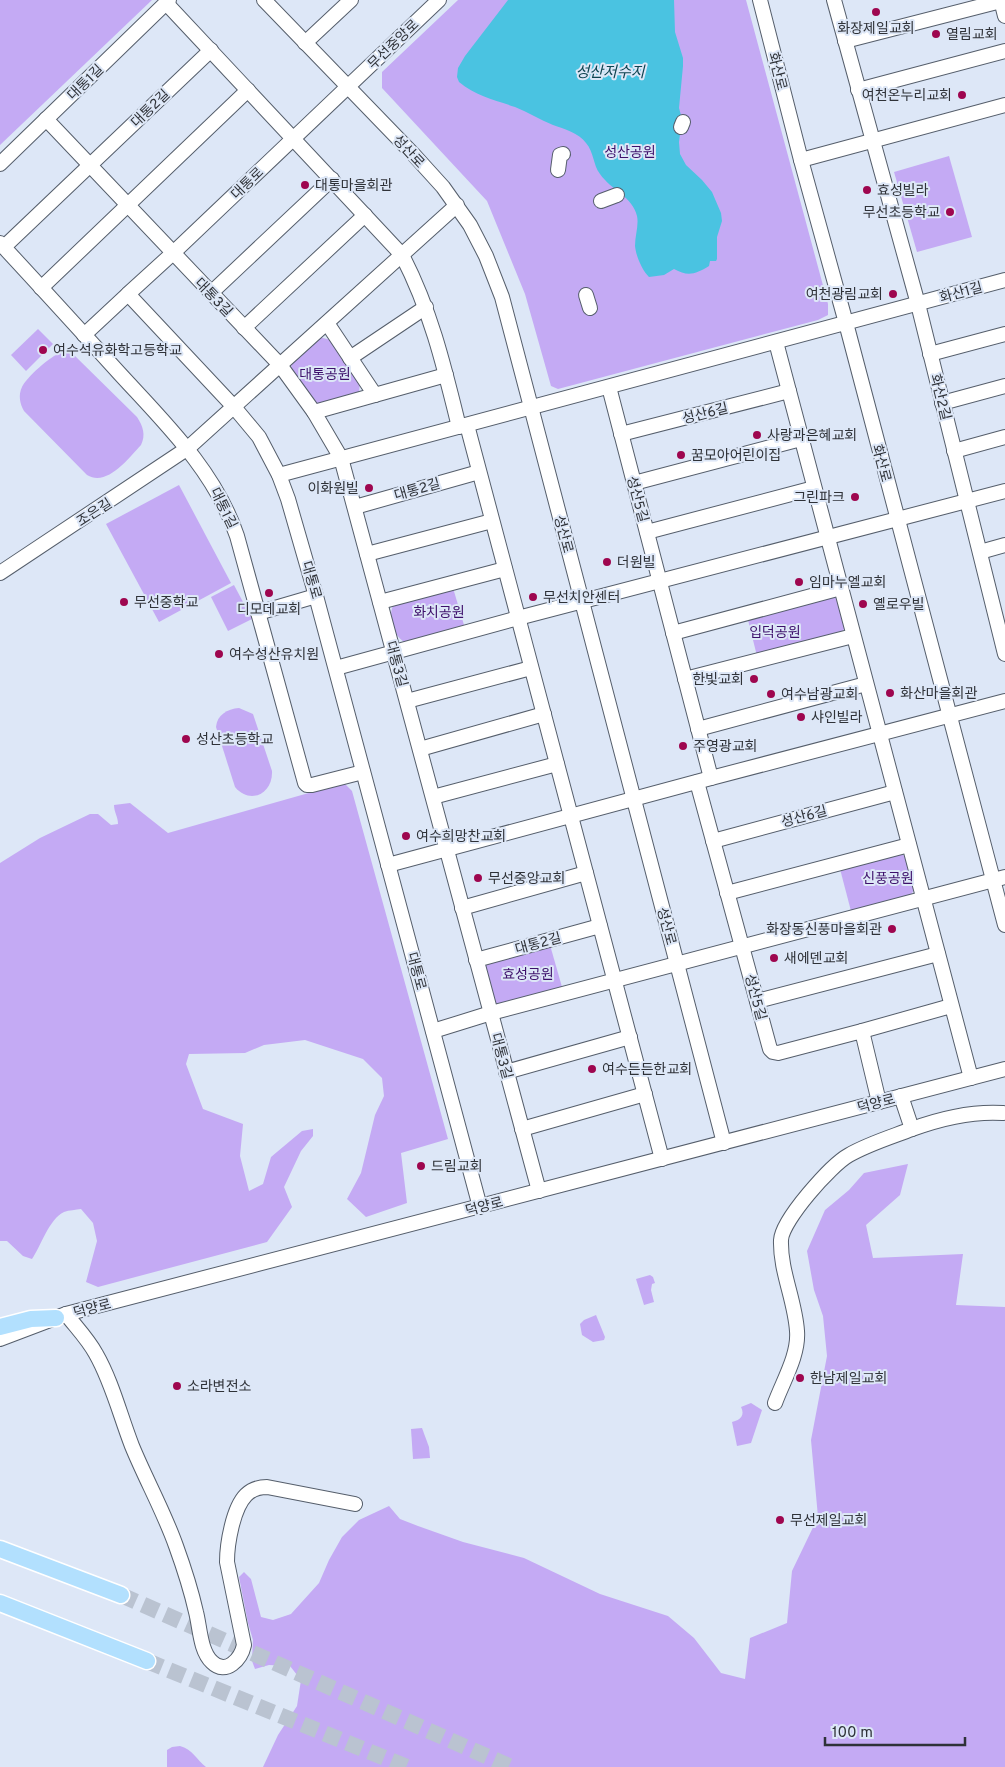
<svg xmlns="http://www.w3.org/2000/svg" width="1005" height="1767" font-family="Overpass,'Noto Sans KR',sans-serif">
  <rect width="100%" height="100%" fill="#dde7f7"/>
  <g fill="#c4aaf4">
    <polygon points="0,0 152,0 0,145"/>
    <polygon points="458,0 746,0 828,304 828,315 818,320 558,389 551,386 525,294 487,201 382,88 382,72"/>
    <polygon points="949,156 972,237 917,252 894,172"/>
    <polygon points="38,329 53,344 26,371 11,355"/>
    <polygon points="319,337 331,340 360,381 359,393 320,404 313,401 291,369 292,360"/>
    <path d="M 61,353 L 69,353 L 75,356 L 137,417 C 143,426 146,435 141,445 C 128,459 107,487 87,475 L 24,411 C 20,404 18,395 22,387 C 26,378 51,355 61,353 Z"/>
    <polygon points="179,485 231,583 159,622 106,524"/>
    <polygon points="234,585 252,619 228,631 211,597"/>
    <path d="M 453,588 L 464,625 L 404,642 C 392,633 388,619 393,605 Z"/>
    <polygon points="832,597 841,600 848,624 841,633 757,656 748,620"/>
    <path d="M 239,708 L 253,714 L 272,771 C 273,794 250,805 235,787 L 216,727 C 217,715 227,709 239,708 Z"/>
    <path d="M 344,783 L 352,791 L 448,1139 L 401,1153 L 407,1203 L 366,1217 L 347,1199 L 361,1173 L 375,1115 L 384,1096 L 382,1078 L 363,1059 L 305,1040 L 264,1045 L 245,1053 L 189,1054 L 186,1064 L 203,1109 L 243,1124 L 240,1156 L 249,1191 L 263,1184 L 271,1157 L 302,1131 L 313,1129 L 313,1136 L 301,1151 L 284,1187 L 292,1207 L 267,1242 L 98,1287 L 86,1282 L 97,1241 L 93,1223 L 81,1209 C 76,1210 69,1210 64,1212 C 49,1219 41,1246 32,1259 L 23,1256 L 7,1241 L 0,1241 L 0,863 L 40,838 L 90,814 L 98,814 L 111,825 L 118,824 C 118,817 114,812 114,805 L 130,803 L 168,833 Z"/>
    <polygon points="900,853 906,857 915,888 911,895 851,911 840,869"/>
    <polygon points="550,945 562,987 497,1005 491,1002 482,970 487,963"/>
    <polygon points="908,1164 900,1195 866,1225 873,1258 963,1254 956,1305 1005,1307 1005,1767 263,1767 278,1735 297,1706 301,1680 290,1666 269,1665 255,1669 252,1661 253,1640 248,1623 239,1577 244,1572 251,1579 261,1617 273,1620 291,1614 319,1583 329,1560 342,1537 359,1520 389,1506 400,1519 418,1526 463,1542 524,1558 600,1594 668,1616 694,1638 721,1673 745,1679 750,1638 787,1623 792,1571 818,1517 811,1440 827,1356 823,1316 814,1290 807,1251 825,1210 849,1190 864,1173"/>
    <polygon points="650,1275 653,1277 655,1283 652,1284 651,1290 654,1302 644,1305 636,1279"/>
    <polygon points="596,1315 605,1337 604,1340 593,1342 582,1335 580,1324 584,1320"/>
    <path d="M 751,1403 L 762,1410 L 751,1443 L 737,1446 L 732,1422 C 741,1420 745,1415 741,1407 Z"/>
    <polygon points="422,1428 429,1447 430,1458 413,1459 411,1429"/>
    <path d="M 180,1746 C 192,1749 197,1760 206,1767 L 167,1767 L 167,1750 L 172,1747 Z"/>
  </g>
  <path fill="#4ac3e1" d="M 508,0 L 674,0 L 675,32 L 683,58 L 683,66 L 679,108 L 682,119 L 679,142 L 680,154 L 686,165 L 702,180 L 712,192 L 721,213 L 722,221 L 717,237 L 717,259 L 716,261 L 710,261 L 709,266 C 696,274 688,277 674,269 L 664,275 L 649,277 C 642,270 636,256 635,246 C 635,236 639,225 637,216 C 633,197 611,190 600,174 C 593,165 594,152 586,143 C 579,133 564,129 553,125 C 540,120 528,112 515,107 C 495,100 476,96 459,82 L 457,77 L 458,68 L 465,56 Z"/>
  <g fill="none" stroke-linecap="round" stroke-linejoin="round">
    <g stroke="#bac3d1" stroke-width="16" stroke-dasharray="16 8" stroke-linecap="butt">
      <polyline points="121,1595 511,1767"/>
      <polyline points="147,1661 407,1767"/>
    </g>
    <g stroke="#555e6b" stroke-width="16">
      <g id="minor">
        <polyline points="264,0 414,155 443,187 470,225 486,256 502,297 531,407 724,1143"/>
        <polyline points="439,0 173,253 128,294 234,407 259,437 279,475 288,499 316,596 480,1207"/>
        <polyline points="760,0 801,160 846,323 1005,925"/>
        <polyline points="834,0 918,304 1005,654"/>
        <polyline points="1001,0 1005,16"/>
        <path d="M 166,3 L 402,255 C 431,311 444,366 459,427"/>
        <polyline points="845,41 1001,1"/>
        <polyline points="305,43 351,0"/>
        <polyline points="858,90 1005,51"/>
        <polyline points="46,119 280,365 314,412 341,458 539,1191"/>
        <polyline points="681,127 683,122"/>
        <polyline points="801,160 1005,105"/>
        <polyline points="0,164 169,0"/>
        <polyline points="558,170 560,155 563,154"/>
        <polyline points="601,201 617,195"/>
        <path d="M 0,243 C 40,286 80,330 120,374 C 165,423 215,471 237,536 L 305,783 L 307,785 L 312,785 L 363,772"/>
        <polyline points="4,247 211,50"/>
        <polyline points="41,288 248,90"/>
        <polyline points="211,293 332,179"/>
        <polyline points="586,295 590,308"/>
        <polyline points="327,323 375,395"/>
        <polyline points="244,328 365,215"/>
        <polyline points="84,335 128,294"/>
        <polyline points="776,342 971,1078"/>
        <polyline points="930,354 1005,334"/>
        <polyline points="350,358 426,307"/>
        <polyline points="609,387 711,778"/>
        <polyline points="942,403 1005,386"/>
        <polyline points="314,412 446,375"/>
        <polyline points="467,425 662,1159"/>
        <polyline points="621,434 789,391"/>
        <polyline points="954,451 1005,437"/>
        <polyline points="279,475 1005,280"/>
        <polyline points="634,483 801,439"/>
        <polyline points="355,507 479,472"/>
        <polyline points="647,532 814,488"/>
        <polyline points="980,552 1005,545"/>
        <polyline points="367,554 492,521"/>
        <polyline points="0,573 188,448 457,205"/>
        <polyline points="380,602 505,569"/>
        <polyline points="258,613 316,596"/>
        <polyline points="673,633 841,588"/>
        <polyline points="336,668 518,618 1005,491"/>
        <polyline points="685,679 853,636"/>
        <polyline points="407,701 531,668"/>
        <polyline points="698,729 866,684"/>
        <polyline points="420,749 544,714"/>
        <polyline points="697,782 770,1049 773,1052 778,1053 862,1031 879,1102"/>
        <polyline points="433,797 557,764"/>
        <polyline points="713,841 895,792"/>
        <polyline points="388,865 711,778 1005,701"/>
        <polyline points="727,893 909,845"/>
        <polyline points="462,908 586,873"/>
        <polyline points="476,960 600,926"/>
        <polyline points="757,1001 938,954"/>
        <polyline points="433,1031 491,1013 1005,877"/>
        <polyline points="862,1031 951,1006"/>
        <polyline points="506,1072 630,1037"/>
        <polyline points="522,1129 645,1094"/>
        <path d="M 912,1129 C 942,1118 972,1111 1003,1113"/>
        <path d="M 66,1314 C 76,1327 88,1339 96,1354 C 112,1382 120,1415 132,1446 C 146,1480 164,1512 176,1546 C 184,1568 191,1590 196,1612 C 200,1627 200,1651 212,1662 C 226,1676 241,1659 244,1645 L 227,1562 C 227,1544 233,1508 246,1495 C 252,1489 259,1487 267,1487 L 355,1504"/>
        <polyline points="0,1339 66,1314 1005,1069"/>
        <path d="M 775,1403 C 783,1381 799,1355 797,1331 C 795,1300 780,1271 781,1240 C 782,1220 831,1165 849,1155 C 868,1144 891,1137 912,1129 L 901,1096"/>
      </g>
    </g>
    <g stroke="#fff" stroke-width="19">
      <g id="major">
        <polyline points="0,1327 31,1319 56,1318"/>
        <polyline points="0,1549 121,1595"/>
        <polyline points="0,1603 147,1661"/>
      </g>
    </g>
    <use href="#minor" stroke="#fff" stroke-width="14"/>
    <use href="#major" stroke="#b2e0fe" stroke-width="16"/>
  </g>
  <g fill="#9e064f" stroke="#dde7f7" stroke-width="2">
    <circle cx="876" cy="12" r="5"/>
    <circle cx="936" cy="34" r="5"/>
    <circle cx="962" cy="95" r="5"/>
    <circle cx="305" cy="185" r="5"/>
    <circle cx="867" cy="190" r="5"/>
    <circle cx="950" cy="212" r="5"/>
    <circle cx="893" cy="294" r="5"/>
    <circle cx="43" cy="350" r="5"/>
    <circle cx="757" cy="435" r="5"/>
    <circle cx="681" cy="455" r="5"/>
    <circle cx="369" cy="488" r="5"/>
    <circle cx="855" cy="497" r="5"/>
    <circle cx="607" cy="562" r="5"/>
    <circle cx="799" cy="582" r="5"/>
    <circle cx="269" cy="593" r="5"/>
    <circle cx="533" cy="597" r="5"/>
    <circle cx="124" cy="602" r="5"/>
    <circle cx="863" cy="604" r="5"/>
    <circle cx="219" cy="654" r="5"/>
    <circle cx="754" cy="679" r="5"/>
    <circle cx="890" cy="693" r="5"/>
    <circle cx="771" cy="694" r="5"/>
    <circle cx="801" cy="717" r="5"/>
    <circle cx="186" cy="739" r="5"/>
    <circle cx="683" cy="746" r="5"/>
    <circle cx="406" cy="836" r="5"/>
    <circle cx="478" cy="878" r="5"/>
    <circle cx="892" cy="929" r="5"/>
    <circle cx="774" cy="958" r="5"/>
    <circle cx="592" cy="1069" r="5"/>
    <circle cx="421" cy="1166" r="5"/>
    <circle cx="800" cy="1378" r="5"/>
    <circle cx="177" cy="1386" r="5"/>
    <circle cx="780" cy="1520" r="5"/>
  </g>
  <g text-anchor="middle" stroke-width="4" stroke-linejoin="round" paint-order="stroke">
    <g font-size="14" fill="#2f3238" stroke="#dde7f7" text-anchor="start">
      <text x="876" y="33" text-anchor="middle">화장제일교회</text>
      <text x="946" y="39">열림교회</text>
      <text x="952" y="100" text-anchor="end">여천온누리교회</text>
      <text x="315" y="190">대통마을회관</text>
      <text x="877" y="195">효성빌라</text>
      <text x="940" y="217" text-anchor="end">무선초등학교</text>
      <text x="883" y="299" text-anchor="end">여천광림교회</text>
      <text x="53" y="355">여수석유화학고등학교</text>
      <text x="767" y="440">사랑과은혜교회</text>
      <text x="691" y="460">꿈모아어린이집</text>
      <text x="359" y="493" text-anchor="end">이화원빌</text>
      <text x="845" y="502" text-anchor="end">그린파크</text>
      <text x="617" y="567">더원빌</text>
      <text x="809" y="587">임마누엘교회</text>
      <text x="543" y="602">무선치안센터</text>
      <text x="134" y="607">무선중학교</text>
      <text x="873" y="609">옐로우빌</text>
      <text x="269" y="614" text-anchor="middle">디모데교회</text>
      <text x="229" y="659">여수성산유치원</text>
      <text x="744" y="684" text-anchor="end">한빛교회</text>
      <text x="900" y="698">화산마을회관</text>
      <text x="781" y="699">여수남광교회</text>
      <text x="811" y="722">샤인빌라</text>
      <text x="196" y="744">성산초등학교</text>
      <text x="693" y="751">주영광교회</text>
      <text x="416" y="841">여수희망찬교회</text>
      <text x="488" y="883">무선중앙교회</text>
      <text x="882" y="934" text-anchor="end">화장동신풍마을회관</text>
      <text x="784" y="963">새에덴교회</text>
      <text x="602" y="1074">여수든든한교회</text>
      <text x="431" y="1171">드림교회</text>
      <text x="810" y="1383">한남제일교회</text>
      <text x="187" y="1391">소라변전소</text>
      <text x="790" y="1525">무선제일교회</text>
    </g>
    <g font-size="14" fill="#2f3238" stroke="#dde7f7">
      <text transform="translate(393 44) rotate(-44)" y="5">무선중앙로</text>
      <text transform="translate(778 71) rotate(76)" y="5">화산로</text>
      <text transform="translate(85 82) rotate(-44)" y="5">대통1길</text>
      <text transform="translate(150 108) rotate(-44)" y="5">대통2길</text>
      <text transform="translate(409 151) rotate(47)" y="5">성산로</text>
      <text transform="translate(247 183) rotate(-44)" y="5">대통로</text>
      <text transform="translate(961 292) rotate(-15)" y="5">화산1길</text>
      <text transform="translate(214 297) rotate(46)" y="5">대통3길</text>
      <text transform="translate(941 397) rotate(76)" y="5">화산2길</text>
      <text transform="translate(705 413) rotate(-14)" y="5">성산6길</text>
      <text transform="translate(882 463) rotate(75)" y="5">화산로</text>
      <text transform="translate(417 489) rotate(-16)" y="5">대통2길</text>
      <text transform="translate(638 499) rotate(75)" y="5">성산5길</text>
      <text transform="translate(224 508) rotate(64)" y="5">대통1길</text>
      <text transform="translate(94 512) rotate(-33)" y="5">조은길</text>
      <text transform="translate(564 534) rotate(75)" y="5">성산로</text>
      <text transform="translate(312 580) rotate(74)" y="5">대통로</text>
      <text transform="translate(397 664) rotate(75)" y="5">대통3길</text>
      <text transform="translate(804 816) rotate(-15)" y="5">성산6길</text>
      <text transform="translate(667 926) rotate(75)" y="5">성산로</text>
      <text transform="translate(538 943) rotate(-15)" y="5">대통2길</text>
      <text transform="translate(417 971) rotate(75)" y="5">대통로</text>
      <text transform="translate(756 997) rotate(75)" y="5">성산5길</text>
      <text transform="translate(502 1056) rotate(75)" y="5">대통3길</text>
      <text transform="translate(876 1103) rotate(-15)" y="5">덕양로</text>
      <text transform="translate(484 1206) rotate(-15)" y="5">덕양로</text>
      <text transform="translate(92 1308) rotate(-15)" y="5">덕양로</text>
    </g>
    <g font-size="14" fill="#3d106b" stroke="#dde7f7">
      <text x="630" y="157">성산공원</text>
      <text x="325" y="379">대통공원</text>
      <text x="439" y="617">화치공원</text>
      <text x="775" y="637">입덕공원</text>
      <text x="888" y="883">신풍공원</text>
      <text x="528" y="979">효성공원</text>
    </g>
    <g font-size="15" font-style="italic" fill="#0d4350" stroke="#dde7f7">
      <text x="610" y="77">성산저수지</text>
    </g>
  </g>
  <path d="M825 1737v8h140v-8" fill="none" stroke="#2f3238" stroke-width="2.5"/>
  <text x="832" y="1737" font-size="15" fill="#2f3238" stroke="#dde7f7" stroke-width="4" paint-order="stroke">100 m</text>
</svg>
